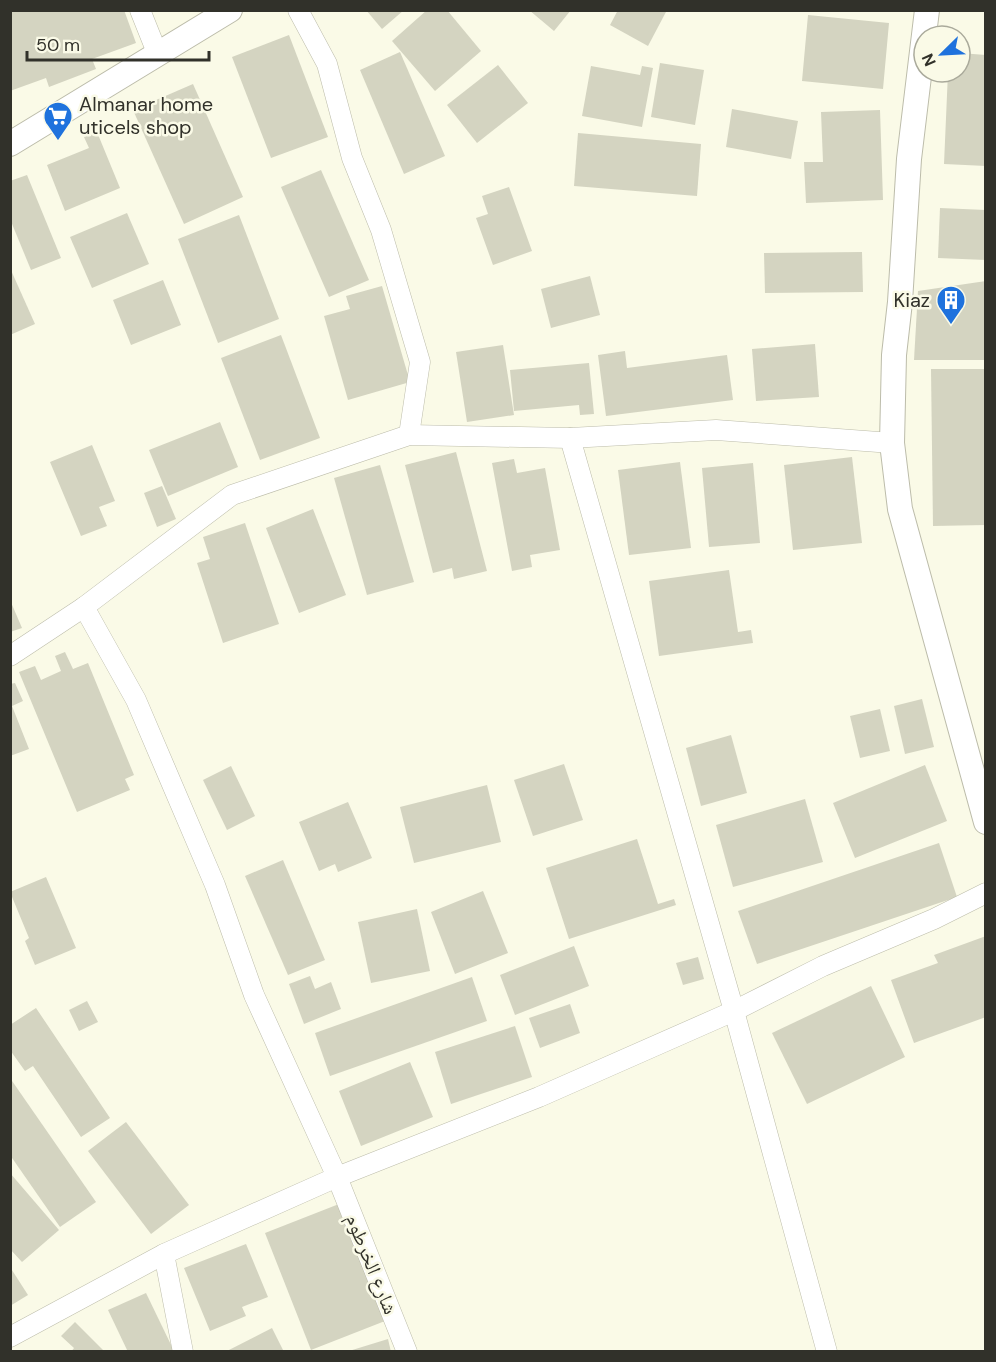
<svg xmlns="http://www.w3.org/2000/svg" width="996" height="1362" font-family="'DM Sans','Noto Naskh Arabic',sans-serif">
  <rect width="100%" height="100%" fill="#fafae7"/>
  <g fill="#d4d4c1">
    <polygon points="10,10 124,10 136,43 92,59 96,69 49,87 46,78 10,91"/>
    <polygon points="366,10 404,10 382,29"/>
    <polygon points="427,10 447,10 481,51 435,91 392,41"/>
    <polygon points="529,10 571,10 554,31"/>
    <polygon points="618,10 667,10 648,46 610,25"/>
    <polygon points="808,15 889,23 883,89 802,81"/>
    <polygon points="289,35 328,137 271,158 232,57"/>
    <polygon points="400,52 445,156 404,174 360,70"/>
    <polygon points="960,53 986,55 986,166 944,164 948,72 960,72"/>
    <polygon points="660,63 704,70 695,125 651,117"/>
    <polygon points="498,65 528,103 477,143 447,105"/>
    <polygon points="591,66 640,75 642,66 653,68 642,127 582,116"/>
    <polygon points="193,84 243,197 184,224 133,110"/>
    <polygon points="732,109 798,121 791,159 726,147"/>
    <polygon points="880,110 883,200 806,203 804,162 823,162 821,112"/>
    <polygon points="97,132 120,188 65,211 47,165 89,148 84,137"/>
    <polygon points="578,133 701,144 697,196 574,186"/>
    <polygon points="321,170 369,280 329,297 281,187"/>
    <polygon points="27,175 61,258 31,270 10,219 10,181"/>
    <polygon points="509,187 532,251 493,265 476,218 488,214 482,196"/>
    <polygon points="940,208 986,210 986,260 938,258"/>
    <polygon points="127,213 149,264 92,288 70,237"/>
    <polygon points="239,215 279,319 218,343 178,239"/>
    <polygon points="862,252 863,292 765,293 764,253"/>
    <polygon points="10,268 35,324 10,335"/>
    <polygon points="590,276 600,315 551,328 541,289"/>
    <polygon points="163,280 181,325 131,345 113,300"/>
    <polygon points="986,281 986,360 914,360 918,291"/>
    <polygon points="382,286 410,382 348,400 324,316 350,309 346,296"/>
    <polygon points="281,335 320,438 260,460 221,358"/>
    <polygon points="815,344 819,397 756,401 752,349"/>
    <polygon points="503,345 514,415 467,422 456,352"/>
    <polygon points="625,351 627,368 727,355 733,400 606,416 598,355"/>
    <polygon points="589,363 594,414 580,415 579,405 514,411 510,370"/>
    <polygon points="931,369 986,369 986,525 933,526"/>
    <polygon points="220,422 238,467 168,496 149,450"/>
    <polygon points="92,445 115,501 99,507 107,526 81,536 50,462"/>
    <polygon points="456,452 487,571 454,579 452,568 433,573 405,465"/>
    <polygon points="852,457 862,543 793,550 784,465"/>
    <polygon points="514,459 517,473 545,468 560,550 530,555 532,567 512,571 492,463"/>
    <polygon points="680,462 691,548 629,555 618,470"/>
    <polygon points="753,463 760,543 709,547 702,468"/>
    <polygon points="380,465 414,582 367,595 334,478"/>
    <polygon points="162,486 176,519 157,527 144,493"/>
    <polygon points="313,509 346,595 299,613 266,528"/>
    <polygon points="245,523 279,624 223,643 197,563 210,559 203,537"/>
    <polygon points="729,570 738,632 751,630 753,643 659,656 649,581"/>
    <polygon points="10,600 22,628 10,632"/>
    <polygon points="65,652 73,669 88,663 134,775 125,779 130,790 77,812 19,672 35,666 41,680 61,671 55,656"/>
    <polygon points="15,683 23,701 12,706 29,749 10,756 10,684"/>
    <polygon points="922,699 934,747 905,754 894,706"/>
    <polygon points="880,709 890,751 860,758 850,716"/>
    <polygon points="731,735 747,793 701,806 686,748"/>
    <polygon points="564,764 583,820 533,836 514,780"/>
    <polygon points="925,765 947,821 855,858 833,803"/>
    <polygon points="231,766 255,816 227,830 203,780"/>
    <polygon points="487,785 501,842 414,863 400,807"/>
    <polygon points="805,799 823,862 733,887 716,825"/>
    <polygon points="348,802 372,858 338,872 335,864 319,871 299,822"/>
    <polygon points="637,839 658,904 674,899 676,905 569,939 546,868"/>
    <polygon points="939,843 957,897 757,964 738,911"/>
    <polygon points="283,860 325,960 288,975 245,876"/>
    <polygon points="46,877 76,948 35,965 25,941 29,938 10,892"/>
    <polygon points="483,891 508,953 455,974 431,912"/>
    <polygon points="417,909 430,971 371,983 358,922"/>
    <polygon points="986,936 986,1017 914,1043 891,980 938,963 934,955"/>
    <polygon points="574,946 589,986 515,1015 500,975"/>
    <polygon points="698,957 704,979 683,985 676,963"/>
    <polygon points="310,976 315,989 331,982 341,1009 304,1024 289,984"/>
    <polygon points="472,977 487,1021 330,1076 315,1033"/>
    <polygon points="871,986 905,1057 807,1104 772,1033"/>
    <polygon points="87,1001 98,1022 79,1031 69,1010"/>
    <polygon points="570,1004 580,1033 540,1048 529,1018"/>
    <polygon points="36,1008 110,1118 81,1137 33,1066 25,1071 10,1050 10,1025"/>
    <polygon points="515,1026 532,1077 451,1104 435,1052"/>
    <polygon points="410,1062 433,1117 361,1146 339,1091"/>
    <polygon points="10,1078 96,1202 60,1227 10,1155"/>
    <polygon points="126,1122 189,1205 151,1234 88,1151"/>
    <polygon points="10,1173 59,1230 22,1262 10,1249"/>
    <polygon points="339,1204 385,1321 311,1350 265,1233"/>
    <polygon points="246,1244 268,1297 242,1307 246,1316 210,1331 184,1268"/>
    <polygon points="10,1267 28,1295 10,1306"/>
    <polygon points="146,1293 174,1351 172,1352 128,1352 108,1310"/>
    <polygon points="75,1322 105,1352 71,1352 74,1348 61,1336"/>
    <polygon points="272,1328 284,1352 225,1352"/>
    <polygon points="388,1339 391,1352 349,1352 349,1351"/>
  </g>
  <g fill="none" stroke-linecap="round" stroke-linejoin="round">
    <g stroke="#bcbcaa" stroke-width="21">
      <g id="minor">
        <polyline points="140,10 158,55"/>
        <polyline points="298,10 327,64 352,158 381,230 420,362 409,435"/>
        <polyline points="570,438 734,1011 827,1352"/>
        <polyline points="84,607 136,700 215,885 254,995 337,1177 407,1352"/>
        <polyline points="10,656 84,607 232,495 409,435 570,438 716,430 892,443"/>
        <polyline points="164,1254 183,1352"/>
        <polyline points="10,1337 164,1254 337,1177 539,1097 734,1011 823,966 934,919 986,893"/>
      </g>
    </g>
    <g stroke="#bcbcaa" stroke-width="26">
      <g id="tertiary">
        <polyline points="927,10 909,159 900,302 894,355 892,443 900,509 986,822"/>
        <polyline points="10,144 230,10"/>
      </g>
    </g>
    <use href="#minor" stroke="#fff" stroke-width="20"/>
    <use href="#tertiary" stroke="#fff" stroke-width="24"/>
  </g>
  <defs>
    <g id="supermarket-pin" transform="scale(1.5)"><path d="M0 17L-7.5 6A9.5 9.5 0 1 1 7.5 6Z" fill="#1f72dd" stroke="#fafae7"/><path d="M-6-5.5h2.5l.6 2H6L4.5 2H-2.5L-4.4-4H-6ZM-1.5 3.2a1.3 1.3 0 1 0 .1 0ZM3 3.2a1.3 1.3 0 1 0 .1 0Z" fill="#fff"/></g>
    <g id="building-pin" transform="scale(1.5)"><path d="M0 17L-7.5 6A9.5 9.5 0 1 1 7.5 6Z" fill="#1f72dd" stroke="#fafae7"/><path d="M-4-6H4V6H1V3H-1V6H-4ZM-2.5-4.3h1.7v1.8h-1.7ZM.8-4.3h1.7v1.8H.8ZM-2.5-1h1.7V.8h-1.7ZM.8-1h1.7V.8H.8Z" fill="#fff"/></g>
  </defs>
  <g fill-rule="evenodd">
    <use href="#supermarket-pin" x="58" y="116"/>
    <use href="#building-pin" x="951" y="300"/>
  </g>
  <g text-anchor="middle" stroke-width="5" stroke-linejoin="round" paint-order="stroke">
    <g font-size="20" fill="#31312a" stroke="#fafae7" text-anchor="start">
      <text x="79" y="111">Almanar home<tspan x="79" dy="23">uticels shop</tspan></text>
      <text x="930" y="307" text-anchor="end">Kiaz</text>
    </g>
    <g font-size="20" fill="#31312a" stroke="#fafae7">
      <text transform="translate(372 1264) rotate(68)" y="7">شارع الخرطوم</text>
    </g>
  </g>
  <rect width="996" height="1362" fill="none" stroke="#31312a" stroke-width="24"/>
  <g transform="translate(942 54) rotate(246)"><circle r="28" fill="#fafae7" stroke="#aaaa9b" stroke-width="1.5"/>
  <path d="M0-4.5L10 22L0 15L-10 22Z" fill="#1f72dd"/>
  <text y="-9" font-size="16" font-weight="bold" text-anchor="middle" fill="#31312a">N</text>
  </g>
  <path d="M27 51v9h182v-9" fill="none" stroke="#31312a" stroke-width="3"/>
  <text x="36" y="51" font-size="18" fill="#31312a" stroke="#fafae7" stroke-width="4.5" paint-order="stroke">50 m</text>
</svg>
